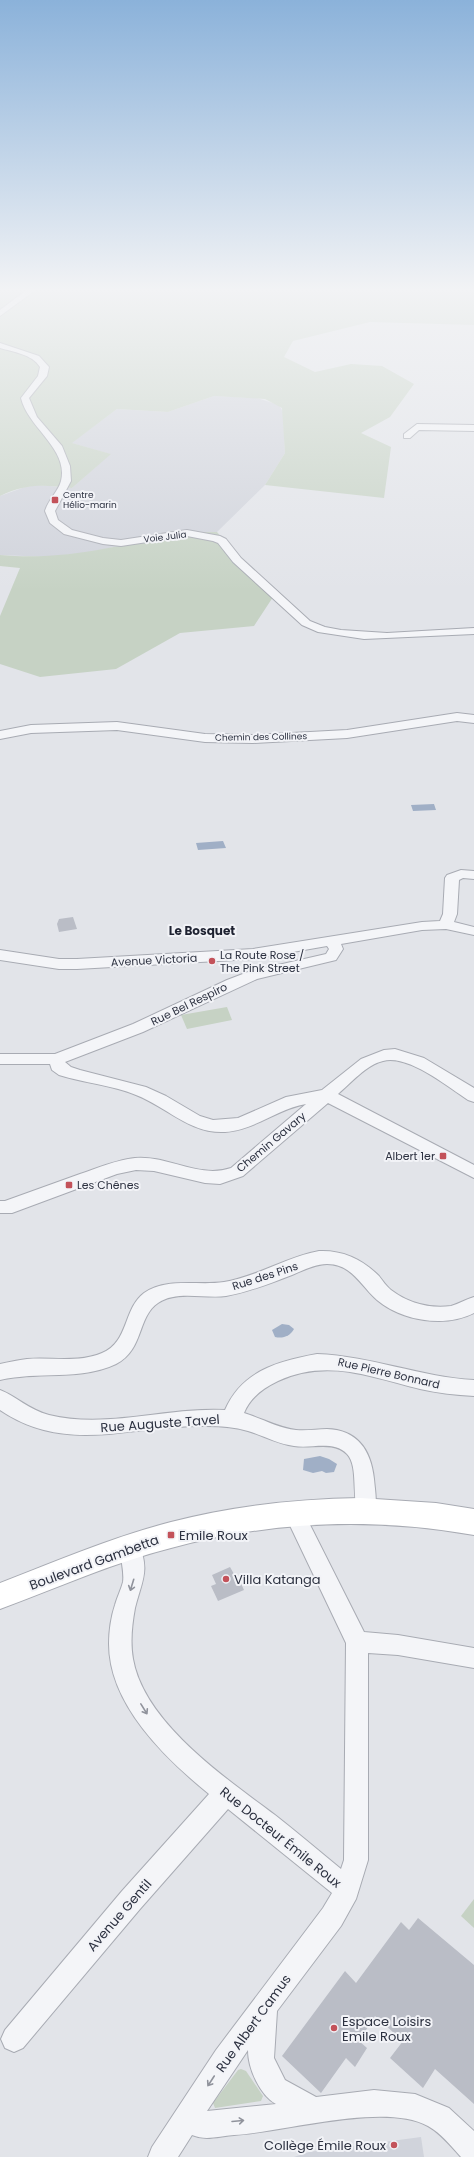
<svg xmlns="http://www.w3.org/2000/svg" width="474" height="2157" font-family="Poppins,sans-serif">
  <rect width="100%" height="100%" fill="#e2e4e9"/>
  <g fill="#d0d3db">
    <polygon points="214,396 257,398 279,405 283,412 285,453 265,485 217,532 181,532 92,552 48,557 0,555 0,496 25,487 38,485 72,488 110,454 71,443 117,409 168,412"/>
    <polygon points="421,2137 424,2157 294,2157 309,2152"/>
  </g>
  <g fill="#c6d2c4">
    <path d="M 8,289 L 474,289 L 474,325 L 370,322 L 293,341 L 284,357 L 315,372 L 351,364 L 382,366 L 414,384 L 390,417 L 361,433 L 391,447 L 384,498 L 265,485 L 285,453 L 282,408 L 265,399 L 214,396 L 168,412 L 117,409 L 72,443 L 111,454 L 72,488 C 44,485 27,483 0,496 L 0,291 Z"/>
    <path d="M 181,532 L 217,532 L 273,597 L 254,626 L 180,633 L 116,669 L 40,677 L 0,664 L 0,616 L 20,568 L 0,566 L 0,555 C 64,561 120,546 181,532 Z"/>
    <polygon points="227,1007 232,1020 187,1029 181,1015"/>
    <polygon points="474,1899 474,1928 461,1916"/>
    <polygon points="241,2069 246,2071 263,2096 261,2101 215,2108 213,2103 238,2070"/>
  </g>
  <g fill="#a0afc6">
    <polygon points="434,804 436,810 413,811 411,805"/>
    <polygon points="223,841 226,848 198,850 196,843"/>
    <path d="M 282,1324 L 289,1325 L 294,1329 C 290,1336 283,1339 275,1337 L 272,1330 Z"/>
    <polygon points="320,1456 329,1459 337,1464 334,1472 326,1473 322,1471 313,1473 303,1470 304,1459"/>
  </g>
  <g fill="#babdc6">
    <polygon points="73,917 77,929 59,932 57,924 59,919"/>
    <polygon points="230,1567 234,1574 236,1573 244,1590 218,1601 211,1586 216,1584 212,1575"/>
    <polygon points="418,1918 474,1965 474,2104 435,2069 423,2088 390,2058 403,2041 375,2016 359,2041 367,2048 355,2067 346,2058 321,2093 282,2056 345,1971 356,1983 401,1922 409,1930"/>
  </g>
  <g fill="none" stroke-linecap="round" stroke-linejoin="round">
    <g stroke="#a8abb3" stroke-width="2">
      <g id="minor">
        <polygon points="28,289 37,289 0,316 0,310"/>
        <path d="M 0,343 L 39,356 L 49,367 L 47,376 L 29,398 L 37,417 L 62,446 L 70,466 L 71,481 L 55,511 L 58,520 L 72,530 L 103,538 L 121,540 L 187,530 L 220,536 L 226,539 L 241,558 L 310,621 L 325,627 L 341,630 L 387,633 L 474,628 L 474,634 L 364,639 L 318,632 L 302,625 L 233,562 L 218,543 L 213,541 L 187,536 L 121,546 L 103,544 L 64,534 L 50,523 L 45,511 C 48,500 58,492 61,481 C 69,449 28,428 21,398 L 38,376 L 40,367 C 32,354 13,352 0,348 Z"/>
        <polygon points="417,424 474,425 474,431 419,430 410,438 404,438 404,434"/>
        <polygon points="457,713 474,715 474,723 457,721 347,738 253,743 205,742 117,730 31,733 0,739 0,731 31,725 117,722 205,734 253,735 347,730"/>
        <path d="M 461,870 L 474,871 L 474,879 L 463,878 L 459,880 L 457,914 L 454,922 L 474,927 L 474,935 L 446,929 L 422,930 L 341,944 L 343,949 L 336,960 L 257,979 L 143,1032 L 65,1062 L 71,1067 L 80,1070 L 146,1087 L 166,1096 L 200,1116 L 213,1120 L 238,1118 L 286,1097 L 322,1090 L 361,1059 L 384,1050 L 395,1049 L 424,1058 L 474,1088 L 474,1102 L 468,1100 C 448,1087 408,1054 383,1061 C 366,1065 351,1083 338,1094 L 474,1165 L 474,1178 L 328,1103 L 243,1176 L 220,1184 L 205,1183 L 154,1171 L 136,1170 L 117,1174 L 12,1213 L 0,1213 L 0,1201 L 5,1201 C 30,1192 55,1183 80,1174 C 98,1168 116,1160 135,1158 C 168,1155 199,1179 231,1168 L 306,1104 C 277,1109 255,1130 225,1132 C 190,1134 167,1107 136,1095 C 112,1085 84,1083 59,1075 L 52,1070 L 50,1064 L 0,1064 L 0,1054 L 55,1054 L 133,1024 L 227,980 L 248,972 L 326,954 L 329,949 L 327,946 L 253,959 L 77,969 L 59,969 L 0,960 L 0,950 L 59,959 L 77,959 L 253,949 L 422,922 L 440,921 L 443,914 L 445,878 L 447,875 Z"/>
        <path d="M 319,1251 C 343,1250 362,1259 379,1276 C 383,1281 386,1286 391,1290 C 408,1303 430,1309 451,1306 C 459,1304 466,1299 474,1297 L 474,1313 C 445,1328 402,1321 377,1300 C 361,1286 352,1264 327,1264 C 315,1264 304,1270 292,1275 C 271,1283 249,1292 226,1296 C 205,1299 176,1290 158,1303 C 137,1317 144,1350 116,1364 C 80,1381 38,1371 0,1380 L 0,1364 C 9,1362 18,1360 27,1359 C 51,1357 79,1363 102,1353 C 129,1342 123,1309 144,1293 C 167,1277 198,1286 224,1282 C 257,1277 286,1257 319,1251 Z"/>
        <path d="M 317,1354 C 371,1356 420,1377 474,1380 L 474,1396 C 456,1395 438,1393 420,1389 C 371,1377 327,1358 278,1381 C 263,1388 250,1398 244,1413 C 261,1418 278,1428 296,1430 C 307,1431 317,1429 327,1429 C 358,1430 371,1451 374,1479 C 375,1491 378,1505 373,1515 L 366,1518 L 359,1515 C 351,1499 359,1466 347,1454 C 333,1440 312,1449 294,1446 C 278,1444 264,1436 248,1431 C 235,1427 220,1426 206,1426 C 133,1424 68,1456 0,1410 L 0,1390 C 16,1396 29,1410 49,1415 C 107,1429 166,1407 225,1410 C 242,1371 278,1361 317,1354 Z"/>
        <path d="M 294,1504 L 301,1507 L 364,1632 L 398,1635 L 474,1648 L 474,1668 L 398,1655 L 368,1653 L 368,1860 L 356,1899 L 341,1926 L 277,2011 L 274,2058 L 285,2080 L 316,2097 L 374,2090 L 415,2094 L 449,2108 L 474,2131 L 474,2157 L 461,2157 C 451,2146 441,2133 428,2126 C 384,2102 285,2132 234,2135 C 219,2136 206,2141 192,2135 L 178,2157 L 148,2157 L 152,2147 L 216,2050 L 323,1908 L 332,1893 L 228,1809 L 140,1909 L 23,2048 L 14,2052 L 5,2048 L 1,2039 L 5,2030 L 122,1891 L 209,1794 C 166,1759 109,1705 109,1644 C 109,1631 111,1617 115,1605 C 117,1597 121,1590 123,1582 C 125,1568 117,1552 123,1540 L 130,1538 L 137,1540 C 151,1570 142,1580 135,1608 C 132,1624 130,1642 133,1659 C 144,1723 227,1779 275,1815 C 298,1833 319,1851 341,1869 L 344,1860 L 346,1643 L 284,1513 L 287,1507 ZM 248,2050 C 248,2069 260,2095 276,2104 L 207,2111 Z"/>
      </g>
    </g>
    <g stroke="#a8abb3" stroke-width="2">
      <path id="secondary" d="M 360,1498 L 436,1503 L 474,1509 L 474,1535 C 372,1517 271,1521 171,1548 C 112,1563 57,1588 0,1609 L 0,1583 C 57,1561 113,1537 171,1522 C 233,1506 296,1499 360,1498 Z"/>
    </g>
    <use href="#minor" fill="#f4f5f8" fill-rule="evenodd"/>
    <use href="#secondary" fill="#fff" fill-rule="evenodd"/>
  </g>
  <defs><path id="oneway-shaft" d="M-6 0H5M1.5-3L5.5 0L1.5 3" fill="none" stroke-width="1.6" stroke-linecap="round" stroke-linejoin="round"/></defs>
  <g stroke="#90939c">
    <use href="#oneway-shaft" transform="translate(132 1585) rotate(107)"/>
    <use href="#oneway-shaft" transform="translate(144 1709) rotate(58)"/>
    <use href="#oneway-shaft" transform="translate(211 2081) rotate(123)"/>
    <use href="#oneway-shaft" transform="translate(238 2121) rotate(-5)"/>
  </g>
  <linearGradient id="sky" x2="0" y2="1"><stop stop-color="#8bb2da"/><stop offset="0.49" stop-color="#f2f3f5"/><stop offset="1" stop-color="#f2f3f5" stop-opacity="0"/></linearGradient>
  <rect width="474" height="591" fill="url(#sky)"/>
  <g fill="#c3525a" stroke="#f2f3f7" stroke-width="1.5">
    <rect x="51" y="496" width="8" height="8" rx="2"/>
    <circle cx="212" cy="961" r="4"/>
    <rect x="439" y="1152" width="8" height="8" rx="2"/>
    <rect x="65" y="1181" width="8" height="8" rx="2"/>
    <rect x="167" y="1531" width="8" height="8" rx="2"/>
    <circle cx="226" cy="1579" r="4"/>
    <circle cx="334" cy="2028" r="4"/>
    <circle cx="394" cy="2145" r="4"/>
  </g>
  <g text-anchor="middle" stroke-width="4" stroke-linejoin="round" paint-order="stroke">
    <g font-size="9" fill="#2c3140" stroke="#f2f3f7" text-anchor="start">
      <text x="63" y="498">Centre<tspan x="63" dy="10">Hélio-marin</tspan></text>
    </g>
    <g font-size="9" fill="#2c3140" stroke="#f2f3f7">
      <text transform="translate(165 537) rotate(-7)" y="3">Voie Julia</text>
      <text transform="translate(261 737) rotate(-1)" y="3">Chemin des Collines</text>
    </g>
    <g font-size="11" fill="#2c3140" stroke="#f2f3f7" text-anchor="start">
      <text x="220" y="959">La Route Rose /<tspan x="220" dy="13">The Pink Street</tspan></text>
      <text x="435" y="1160" text-anchor="end">Albert 1er</text>
      <text x="77" y="1189">Les Chênes</text>
    </g>
    <g font-size="11" fill="#2c3140" stroke="#f2f3f7">
      <text transform="translate(154 960) rotate(-3)" y="4">Avenue Victoria</text>
      <text transform="translate(189 1004) rotate(-26)" y="4">Rue Bel Respiro</text>
      <text transform="translate(271 1142) rotate(-40)" y="4">Chemin Gavary</text>
      <text transform="translate(265 1276) rotate(-18)" y="4">Rue des Pins</text>
      <text transform="translate(389 1373) rotate(13)" y="4">Rue Pierre Bonnard</text>
    </g>
    <g font-size="12" font-weight="bold" fill="#1e2231" stroke="#f2f3f7">
      <text x="202" y="935">Le Bosquet</text>
    </g>
    <g font-size="13" fill="#2c3140" stroke="#f2f3f7">
      <text transform="translate(160 1423) rotate(-4)" y="5">Rue Auguste Tavel</text>
      <text transform="translate(94 1562) rotate(-20)" y="5">Boulevard Gambetta</text>
      <text transform="translate(281 1837) rotate(39)" y="5">Rue Docteur Émile Roux</text>
      <text transform="translate(119 1915) rotate(-49)" y="5">Avenue Gentil</text>
      <text transform="translate(253 2023) rotate(-54)" y="5">Rue Albert Camus</text>
    </g>
    <g font-size="13" fill="#2c3140" stroke="#f2f3f7" text-anchor="start">
      <text x="179" y="1540">Emile Roux</text>
      <text x="234" y="1584">Villa Katanga</text>
      <text x="342" y="2026">Espace Loisirs<tspan x="342" dy="15">Emile Roux</tspan></text>
      <text x="386" y="2150" text-anchor="end">Collège Émile Roux</text>
    </g>
  </g>
</svg>
